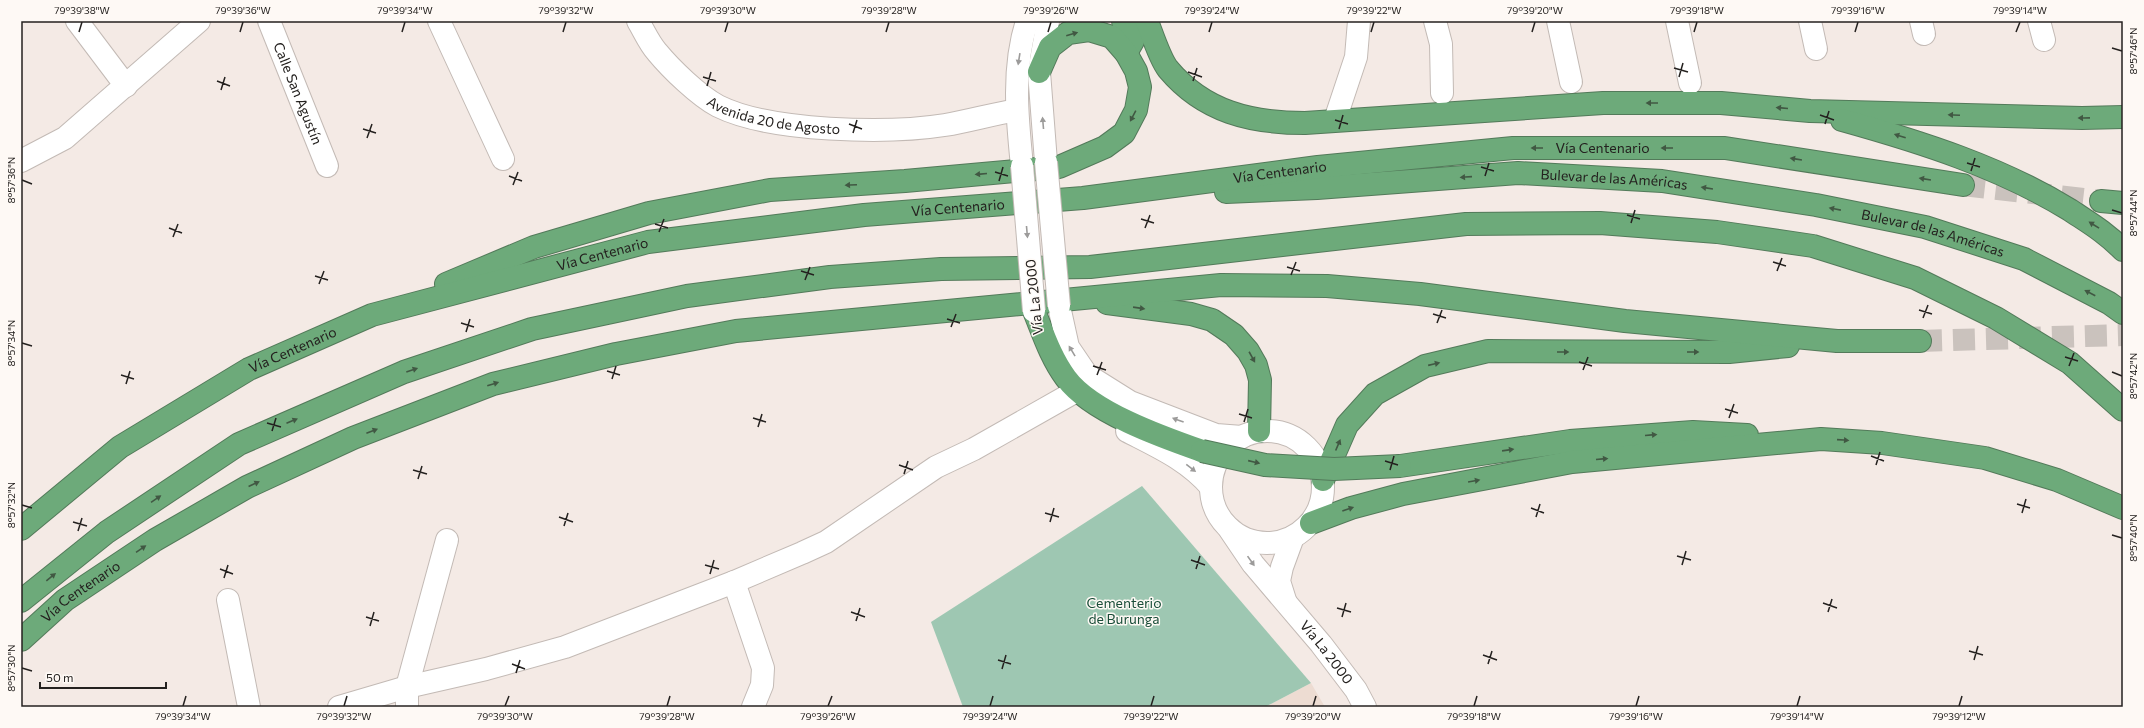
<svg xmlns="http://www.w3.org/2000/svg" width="2144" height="728" font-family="Commissioner,sans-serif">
  <rect width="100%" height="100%" fill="#f4eae5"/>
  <polygon fill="#eddcd2" points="1311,683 1325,707 1265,707"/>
  <polygon fill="#9ec7b2" points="1142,486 1311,683 1265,707 963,707 931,622"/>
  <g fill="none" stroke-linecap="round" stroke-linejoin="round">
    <g stroke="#cac2bd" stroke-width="22" stroke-dasharray="22 11" stroke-linecap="butt">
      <polyline points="1963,185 2101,201"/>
      <polyline points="1920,341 2123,335"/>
    </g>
    <g stroke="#c3bab5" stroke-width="24">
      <g id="minor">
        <polyline points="77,21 126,86"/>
        <path id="s1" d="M 269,21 L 327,166"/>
        <polyline points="439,21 503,159"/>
        <path id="s2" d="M 638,21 C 644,31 649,43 657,52 C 671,69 699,96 718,106 C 770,132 888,134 945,125 C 969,121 993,114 1017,110"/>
        <polyline points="1435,21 1441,44 1442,93"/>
        <polyline points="1558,21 1571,82"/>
        <polyline points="1677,21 1690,83"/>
        <polyline points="1810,21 1816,49"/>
        <polyline points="1921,21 1924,34"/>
        <polyline points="2039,21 2044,40"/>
        <polyline points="1337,114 1356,57 1359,21"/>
        <polyline points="21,161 65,138 199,21"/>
        <polyline points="1046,162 1039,72 1048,21"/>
        <path d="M 1022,166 C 1017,117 1012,68 1027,21"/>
        <polyline points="1059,306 1068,347 1087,375 1130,402 1216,435 1242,437"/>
        <path d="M 1127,431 C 1158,447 1188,460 1211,487"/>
        <circle cx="1267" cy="487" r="56"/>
        <path id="s3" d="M 1230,530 L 1253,564 L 1321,644 L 1356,690 L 1365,707"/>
        <polyline points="734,582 763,668 762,685 753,707"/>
        <polyline points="228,600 249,707"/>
        <polyline points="1285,600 1279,581 1282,567 1293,537"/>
        <polyline points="339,707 407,687 486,669 565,647 734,582 802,553 826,542 936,467 974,449 1071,394"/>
        <polyline points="407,707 407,687 447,540"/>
      </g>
    </g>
    <g stroke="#537a5a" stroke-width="24">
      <g id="highway">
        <polyline points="1123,21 1129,28 1133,41 1126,53"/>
        <path d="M 1147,21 C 1152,34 1160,59 1168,69 C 1204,112 1251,123 1305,123 L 1603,103 L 1721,103 L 1810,111 L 2082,118 L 2123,117"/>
        <path d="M 1842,120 C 1921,142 2000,167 2070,210 C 2091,224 2105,232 2123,250"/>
        <path id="s4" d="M 1226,192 L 1317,188 L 1518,173 L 1662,181 L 1816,205 L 1925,227 L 2024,259 L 2109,303 L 2123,313"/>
        <polyline points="2101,201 2123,203"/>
        <polyline points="446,284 534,247 649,213 770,190 905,181 1059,167 1105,147 1124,133 1136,110 1140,87 1136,71 1126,53 1112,37 1089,30 1068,33 1050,47 1039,72"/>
        <polyline points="1107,303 1191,314 1212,320 1234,335 1248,351 1256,365 1260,380 1259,431"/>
        <path d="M 1034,311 C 1043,333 1051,358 1066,378 C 1091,412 1162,437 1202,451"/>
        <polyline points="1400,466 1570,441 1693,432 1747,435"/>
        <polyline points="1323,480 1347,425 1375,394 1425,366 1488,351 1729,352 1788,346"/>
        <polyline points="1311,523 1351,508 1403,494 1572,462 1821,439 1882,443 1985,458 2057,480 2123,508"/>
        <path id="s5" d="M 21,529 L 120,447 L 249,369 L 372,315 L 648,242 L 864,215 L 1083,198 L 1318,167 L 1513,148 L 1725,148 L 1963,185"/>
        <polyline points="21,601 107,532 239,444 404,372 532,329 687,296 830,277 941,269 1090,267 1466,224 1600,223 1717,232 1813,246 1915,278 1996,318 2070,363 2123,410"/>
        <path id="s6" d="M 21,640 L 65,600 L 155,540 L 247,487 L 353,438 L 493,384 L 616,354 L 736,331 L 1221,285 L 1327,286 L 1420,294 L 1625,321 L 1837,341 L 1920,341"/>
      </g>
    </g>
    <use href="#minor" stroke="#fff" stroke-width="22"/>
    <use href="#highway" stroke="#6daa7a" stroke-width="22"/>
    <g stroke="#c3bab5" stroke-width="24" stroke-linecap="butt">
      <g id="minor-bridge">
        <polyline points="1046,162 1059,306"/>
        <polyline points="1022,166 1034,311"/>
      </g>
    </g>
    <g stroke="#537a5a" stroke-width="24" stroke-linecap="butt">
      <polyline id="highway-bridge" points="1202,451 1265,465 1334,469 1400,466"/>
    </g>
    <use href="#minor-bridge" stroke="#fff" stroke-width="22"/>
    <use href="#highway-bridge" stroke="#6daa7a" stroke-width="22"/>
  </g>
  <defs><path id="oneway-solid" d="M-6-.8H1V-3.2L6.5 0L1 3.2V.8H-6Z"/></defs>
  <g fill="#415843">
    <use href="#oneway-solid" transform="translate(1072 34) rotate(-16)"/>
    <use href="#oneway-solid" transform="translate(1652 103) rotate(-180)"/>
    <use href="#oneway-solid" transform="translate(1782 108) rotate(-175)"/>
    <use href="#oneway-solid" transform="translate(1954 115) rotate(-178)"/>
    <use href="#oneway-solid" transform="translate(1133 116) rotate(118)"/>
    <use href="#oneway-solid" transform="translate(2084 118) rotate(179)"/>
    <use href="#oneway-solid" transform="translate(1900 136) rotate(-162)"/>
    <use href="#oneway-solid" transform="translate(1537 148) rotate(180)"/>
    <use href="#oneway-solid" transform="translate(1667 148) rotate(180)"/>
    <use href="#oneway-solid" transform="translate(1796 159) rotate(-171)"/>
    <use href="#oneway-solid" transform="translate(981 174) rotate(175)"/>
    <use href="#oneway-solid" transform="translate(1466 177) rotate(176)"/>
    <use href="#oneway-solid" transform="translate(1925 179) rotate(-171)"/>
    <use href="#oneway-solid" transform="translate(851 185) rotate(177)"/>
    <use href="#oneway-solid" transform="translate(1707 188) rotate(-171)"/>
    <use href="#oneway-solid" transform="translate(1835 209) rotate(-169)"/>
    <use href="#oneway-solid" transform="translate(2094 225) rotate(-148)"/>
    <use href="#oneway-solid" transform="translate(2090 293) rotate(-152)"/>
    <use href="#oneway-solid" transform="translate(1139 308) rotate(8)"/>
    <use href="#oneway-solid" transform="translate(1563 352)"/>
    <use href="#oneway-solid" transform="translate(1693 352)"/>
    <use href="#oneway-solid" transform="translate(1252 357) rotate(61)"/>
    <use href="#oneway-solid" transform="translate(1434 364) rotate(-13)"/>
    <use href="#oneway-solid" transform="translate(412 370) rotate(-19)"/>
    <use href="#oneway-solid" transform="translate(493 384) rotate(-17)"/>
    <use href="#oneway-solid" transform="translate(292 421) rotate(-23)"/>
    <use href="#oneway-solid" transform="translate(372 431) rotate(-21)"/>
    <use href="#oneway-solid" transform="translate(1651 435) rotate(-5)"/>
    <use href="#oneway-solid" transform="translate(1843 440) rotate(4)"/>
    <use href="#oneway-solid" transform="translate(1338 445) rotate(-67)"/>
    <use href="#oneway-solid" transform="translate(1508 450) rotate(-8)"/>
    <use href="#oneway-solid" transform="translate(1602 459) rotate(-5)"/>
    <use href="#oneway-solid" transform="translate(1254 462) rotate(13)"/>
    <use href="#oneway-solid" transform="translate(1474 481) rotate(-10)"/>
    <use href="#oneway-solid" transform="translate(254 484) rotate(-25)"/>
    <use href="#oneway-solid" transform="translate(156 499) rotate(-34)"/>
    <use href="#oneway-solid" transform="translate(1348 509) rotate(-19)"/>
    <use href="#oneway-solid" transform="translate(141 549) rotate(-34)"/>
    <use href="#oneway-solid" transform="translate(51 577) rotate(-39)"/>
  </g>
  <g fill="#9c9b9a">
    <use href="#oneway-solid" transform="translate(1019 59) rotate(99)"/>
    <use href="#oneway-solid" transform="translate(1043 123) rotate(-95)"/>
    <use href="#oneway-solid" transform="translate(1027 232) rotate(85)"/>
    <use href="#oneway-solid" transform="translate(1072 351) rotate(-121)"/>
    <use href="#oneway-solid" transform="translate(1178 420) rotate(-160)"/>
    <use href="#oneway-solid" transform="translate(1191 468) rotate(38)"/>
    <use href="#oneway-solid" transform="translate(1251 561) rotate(55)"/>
  </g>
  <path fill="none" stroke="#24211f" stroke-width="1.5" d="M 79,32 L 82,22M 240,32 L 243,22M 402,32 L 405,22M 563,32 L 566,22M 725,32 L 728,22M 886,32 L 889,22M 1048,32 L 1051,22M 1209,32 L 1212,22M 1371,32 L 1374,22M 1532,32 L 1535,22M 1694,32 L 1697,22M 1855,32 L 1858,22M 2016,32 L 2020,22M 2112,48 L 2122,51M 1674,68 L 1688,72M 1188,72 L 1202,77M 703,77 L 716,81M 1679,77 L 1683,63M 217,81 L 230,86M 1193,81 L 1197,68M 707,86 L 711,72M 221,90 L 225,77M 1820,115 L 1834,120M 1335,120 L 1348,124M 849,124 L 862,129M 1825,124 L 1829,111M 363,129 L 376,133M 1339,129 L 1343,115M 853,133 L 857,120M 367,138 L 372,124M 1967,163 L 1980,167M 1481,167 L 1494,171M 1971,171 L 1975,158M 995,172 L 1008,176M 509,176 L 522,181M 1485,176 L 1489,163M 22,180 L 32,184M 999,181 L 1003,167M 513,185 L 518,172M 2112,210 L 2122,213M 1627,215 L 1640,219M 1141,219 L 1154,223M 1631,223 L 1635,210M 655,224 L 668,228M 169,228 L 182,233M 1145,228 L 1150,215M 659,232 L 664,219M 173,237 L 178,224M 1773,262 L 1786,266M 1287,267 L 1300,271M 801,271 L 814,275M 1777,271 L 1782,258M 1291,275 L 1296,262M 315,276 L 328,280M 805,280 L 810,267M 319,284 L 324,271M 1919,310 L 1932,314M 1433,314 L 1446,318M 1923,318 L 1928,305M 947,319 L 960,323M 461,323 L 474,327M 1437,323 L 1442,310M 951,327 L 956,314M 466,332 L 470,319M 22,343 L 32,346M 2065,357 L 2078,361M 1579,362 L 1592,366M 1093,366 L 1106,370M 2069,366 L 2074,353M 1583,370 L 1588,357M 607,371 L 620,375M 2112,372 L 2122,376M 121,375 L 134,379M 1097,375 L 1102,362M 612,379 L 616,366M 126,384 L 130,371M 1725,409 L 1738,413M 1239,414 L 1252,418M 753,418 L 766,422M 1729,418 L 1734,404M 1244,422 L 1248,409M 267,423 L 281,427M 758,427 L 762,414M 272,431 L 276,418M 1871,456 L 1884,461M 1385,461 L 1398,465M 899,465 L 913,470M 1876,465 L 1880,452M 413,470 L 427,474M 1390,470 L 1394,456M 904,474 L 908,461M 418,479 L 422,466M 2017,504 L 2030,508M 22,505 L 32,508M 1531,508 L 1544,513M 1045,513 L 1059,517M 2022,513 L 2026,499M 559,517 L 573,522M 1536,517 L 1540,504M 73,522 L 87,526M 1050,522 L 1054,508M 564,526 L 568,513M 78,531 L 82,518M 2112,535 L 2122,538M 1677,556 L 1691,560M 1191,560 L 1205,565M 705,565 L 719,569M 1682,565 L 1686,551M 220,569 L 233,574M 1196,569 L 1200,556M 710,574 L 714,560M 224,578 L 228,565M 1823,603 L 1837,608M 1337,608 L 1351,612M 851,612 L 865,617M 1828,612 L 1832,599M 366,617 L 379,621M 1342,617 L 1346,603M 856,621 L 860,608M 370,626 L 374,612M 1969,651 L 1983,655M 1483,655 L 1497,660M 998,660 L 1011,664M 1974,660 L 1978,646M 512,664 L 525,669M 1488,664 L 1492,651M 22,668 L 32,671M 1002,669 L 1006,655M 516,673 L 520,660M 183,706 L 186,696M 344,706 L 347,696M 505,706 L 509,696M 667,706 L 670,696M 828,706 L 832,696M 990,706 L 993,696M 1151,706 L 1154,696M 1313,706 L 1316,696M 1474,706 L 1477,696M 1636,706 L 1639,696M 1797,706 L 1800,696M 1959,706 L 1962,696"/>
  <g text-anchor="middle" stroke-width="3" stroke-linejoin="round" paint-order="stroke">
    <g font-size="14" fill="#24211f" stroke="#fef9f5">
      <text dy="5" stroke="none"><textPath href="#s1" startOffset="78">Calle San Agustín</textPath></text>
      <text dy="5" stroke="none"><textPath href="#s2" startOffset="175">Avenida 20 de Agosto</textPath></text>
      <text dy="5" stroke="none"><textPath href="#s5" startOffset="1659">Vía Centenario</textPath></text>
      <text dy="5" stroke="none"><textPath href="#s5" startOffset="1335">Vía Centenario</textPath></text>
      <text dy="5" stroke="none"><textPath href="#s4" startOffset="389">Bulevar de las Américas</textPath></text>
      <text dy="5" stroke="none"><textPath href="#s5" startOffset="1011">Vía Centenario</textPath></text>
      <text dy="5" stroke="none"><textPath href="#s4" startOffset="713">Bulevar de las Américas</textPath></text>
      <text dy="5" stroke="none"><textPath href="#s5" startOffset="652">Vía Centenario</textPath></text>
      <text transform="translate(1034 297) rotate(-96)" y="5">Vía La 2000</text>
      <text dy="5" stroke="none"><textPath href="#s5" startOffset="327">Vía Centenario</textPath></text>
      <text dy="5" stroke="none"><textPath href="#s6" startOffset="77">Vía Centenario</textPath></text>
      <text dy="5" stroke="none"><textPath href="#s3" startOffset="156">Vía La 2000</textPath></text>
    </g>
    <g font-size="14" fill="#194d38" stroke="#fef9f5">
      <text x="1124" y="608">Cementerio<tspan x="1124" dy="16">de Burunga</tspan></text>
    </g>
  </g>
  <rect width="2144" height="728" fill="none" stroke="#fef9f5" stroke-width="44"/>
  <path d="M40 682v6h126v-6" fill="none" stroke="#24211f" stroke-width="2"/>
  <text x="46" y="682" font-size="12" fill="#24211f" stroke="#fef9f5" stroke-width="3" paint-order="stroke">50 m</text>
  <rect x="22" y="22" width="2100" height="684" fill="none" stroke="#24211f" stroke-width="1.5"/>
  <g font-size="10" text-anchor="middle" fill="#24211f">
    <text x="82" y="14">79°39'38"W</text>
    <text x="243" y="14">79°39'36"W</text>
    <text x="405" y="14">79°39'34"W</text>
    <text x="566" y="14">79°39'32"W</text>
    <text x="728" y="14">79°39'30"W</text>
    <text x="889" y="14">79°39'28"W</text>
    <text x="1051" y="14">79°39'26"W</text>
    <text x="1212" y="14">79°39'24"W</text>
    <text x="1374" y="14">79°39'22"W</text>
    <text x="1535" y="14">79°39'20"W</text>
    <text x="1697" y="14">79°39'18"W</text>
    <text x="1858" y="14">79°39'16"W</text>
    <text x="2020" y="14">79°39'14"W</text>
    <text transform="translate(2133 51) rotate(-90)" y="4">8°57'46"N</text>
    <text transform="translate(11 180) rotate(-90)" y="4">8°57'36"N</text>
    <text transform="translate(2133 213) rotate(-90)" y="4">8°57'44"N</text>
    <text transform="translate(11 343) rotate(-90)" y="4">8°57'34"N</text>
    <text transform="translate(2133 376) rotate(-90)" y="4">8°57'42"N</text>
    <text transform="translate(11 505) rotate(-90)" y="4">8°57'32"N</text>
    <text transform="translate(2133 538) rotate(-90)" y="4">8°57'40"N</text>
    <text transform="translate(11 668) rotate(-90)" y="4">8°57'30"N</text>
    <text x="183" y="720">79°39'34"W</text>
    <text x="344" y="720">79°39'32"W</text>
    <text x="505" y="720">79°39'30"W</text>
    <text x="667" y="720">79°39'28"W</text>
    <text x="828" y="720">79°39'26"W</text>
    <text x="990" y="720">79°39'24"W</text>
    <text x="1151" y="720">79°39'22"W</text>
    <text x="1313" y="720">79°39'20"W</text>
    <text x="1474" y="720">79°39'18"W</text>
    <text x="1636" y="720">79°39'16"W</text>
    <text x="1797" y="720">79°39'14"W</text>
    <text x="1959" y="720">79°39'12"W</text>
  </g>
</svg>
